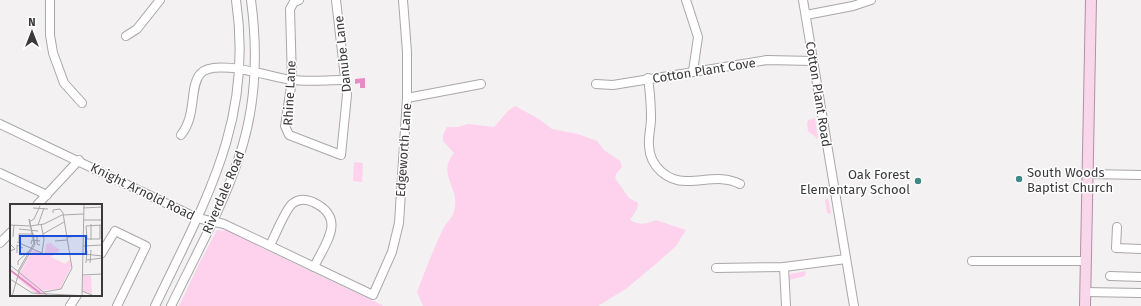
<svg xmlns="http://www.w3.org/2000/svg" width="1141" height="306" font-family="'Fira Sans',sans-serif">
  <rect width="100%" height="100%" fill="#f4f1f2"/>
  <g fill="#fed2ec">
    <path d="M 515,106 L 539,119 L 552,129 L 578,134 L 597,141 L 604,150 L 620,161 L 622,167 L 616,174 L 615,178 L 629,198 L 638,203 L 637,209 L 630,220 C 641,226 645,224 656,220 L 686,230 L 676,246 L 657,263 L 627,288 L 598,306 L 423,306 L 417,292 C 425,271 433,250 443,229 C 446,223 453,217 454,211 C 461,188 436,175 454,153 L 443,141 L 443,135 L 447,127 L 458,127 L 468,124 L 494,127 L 509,110 Z"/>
    <polygon points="815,118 818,139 808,131 807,124 808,120"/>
    <polygon points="354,162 363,163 362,182 353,181"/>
    <polygon points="828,198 831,214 827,213 825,200"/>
    <polygon points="217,230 231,231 257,243 258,246 384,306 179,306 201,260"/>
    <polygon points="806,271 805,276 789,280 790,274"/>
  </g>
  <polygon fill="#e58cc5" points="365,78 365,88 360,88 360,83 355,84 355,79"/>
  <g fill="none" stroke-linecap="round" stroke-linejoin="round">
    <g stroke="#aaa7a8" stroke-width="10">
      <g id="minor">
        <polyline points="50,0 50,35 53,53 64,83 82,103"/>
        <polyline points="299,0 294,2 290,9 292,80 285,126 289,135 341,155 347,95 336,0"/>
        <polyline points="686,0 698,37 693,71"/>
        <polyline points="803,0 854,306"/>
        <polyline points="806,15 853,6 871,0"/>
        <polyline points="126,36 137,29 160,0"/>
        <path d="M 648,78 C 650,92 651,105 651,118 C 651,128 648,137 649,146 C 650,167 668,182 688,181 C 706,181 723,175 740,184"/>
        <polyline points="596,84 613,85 767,60 813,61"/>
        <polyline points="407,98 481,84"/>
        <polyline points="0,124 197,218 224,224 373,295 392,252 399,223 407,98 407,52 403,0"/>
        <path d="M 181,135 C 197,115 189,88 200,74 C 214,57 273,78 292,80 C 309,82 327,80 344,80"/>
        <polyline points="0,173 47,195"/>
        <polyline points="1089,174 1141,175"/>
        <polyline points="37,205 79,160"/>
        <polyline points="1117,227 1116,248 1141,249"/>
        <polyline points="0,243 11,232"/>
        <path d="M 270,245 C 276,234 284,212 292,204 C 298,199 306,199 313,202 C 347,218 326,242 314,267"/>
        <polyline points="101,254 115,231 146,246 117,306"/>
        <polyline points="972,261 1086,261"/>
        <polyline points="784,267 786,306"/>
        <polyline points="716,268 784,267 846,259"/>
        <polyline points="1110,276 1141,277"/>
        <polyline points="1085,292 1141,293"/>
        <polyline points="70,306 77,295"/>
        <path d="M 155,306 C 205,201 254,121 236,0"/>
        <path d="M 171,306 C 194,258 223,207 239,157 C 256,107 258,52 251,0"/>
      </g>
    </g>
    <g stroke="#b48ea5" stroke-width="12">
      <polyline id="major" points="1085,306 1091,0"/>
    </g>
    <use href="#minor" stroke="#fff" stroke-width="8"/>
    <use href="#major" stroke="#f9d7eb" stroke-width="10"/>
  </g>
  <g fill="#418986" stroke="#fff" stroke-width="1.5">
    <circle cx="1019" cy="179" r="4"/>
    <circle cx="918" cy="181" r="4"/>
  </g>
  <g text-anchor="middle" stroke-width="3" stroke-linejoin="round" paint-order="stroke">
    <g font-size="13" fill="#3b3a3b" stroke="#fff">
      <text transform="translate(342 54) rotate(-96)" y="5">Danube Lane</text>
      <text transform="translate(704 70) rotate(-9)" y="5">Cotton Plant Cove</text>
      <text transform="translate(289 93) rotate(-87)" y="5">Rhine Lane</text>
      <text transform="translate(819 94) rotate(81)" y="5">Cotton Plant Road</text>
      <text transform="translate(403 150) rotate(-86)" y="5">Edgeworth Lane</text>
      <text transform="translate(143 191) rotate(26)" y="5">Knight Arnold Road</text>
      <text transform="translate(223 192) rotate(-67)" y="5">Riverdale Road</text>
    </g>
    <g font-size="13" fill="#3b3a3b" stroke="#fff" text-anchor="start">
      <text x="1027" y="177">South Woods<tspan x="1027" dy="15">Baptist Church</tspan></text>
      <text x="910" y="179" text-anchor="end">Oak Forest<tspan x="910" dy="15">Elementary School</tspan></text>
    </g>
  </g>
  <g transform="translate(10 204)">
    <rect width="92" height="92" fill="#f4f1f2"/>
    <path d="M 40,39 L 50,46 L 41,53 L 55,60 L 60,55 L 61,63 L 50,85 L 36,86 L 33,87 L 38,92 L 29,92 L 7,74 L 23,46 L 35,50 L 36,40 ZM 73,72 L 81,72 L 82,90 L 72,87 Z" fill="#fed2ec"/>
    <path fill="none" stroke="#e58cc5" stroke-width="2" d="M 0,66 L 30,89"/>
    <path fill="none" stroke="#aaa8a9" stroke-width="1" d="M 23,4 L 38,5M 73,4 L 92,3M 73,16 L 92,16M 19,18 L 24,15 L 30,2M 0,21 L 20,22 L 34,20 L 52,11 L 74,10M 28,21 L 34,4M 90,21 L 90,35M 9,25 L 28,27M 33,30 L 54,18M 30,32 L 27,33 L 27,40 L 30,41M 3,33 L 4,21M 57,33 L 69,32M 90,35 L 77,35 L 76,22 L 92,21M 81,36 L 81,20M 45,37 L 57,36M 7,38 L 32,49 L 34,35 L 31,20M 9,39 L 9,30 L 24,30M 0,40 L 5,45 L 0,47M 21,40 L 22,36 L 30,37M 73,42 L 92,41M 7,49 L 7,41 L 13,44M 74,50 L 92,52M 77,56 L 92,54M 76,59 L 77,47M 80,59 L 81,46M 0,61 L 37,91M 8,61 L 8,57 L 19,47M 8,67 L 24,39 L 19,15 L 25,40 L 9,68M 72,71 L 92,70M 0,75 L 22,89 L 77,92M 72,87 L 84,92M 34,88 L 51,85 L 62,64 L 53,9 L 50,5 L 43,6 L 43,9M 2,92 L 9,68M 72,92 L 74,0"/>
    <path fill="#1d4ed8" fill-opacity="0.15" stroke="#1d4ed8" stroke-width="2" d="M 10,32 L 76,32 L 76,50 L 10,50 Z"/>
    <rect width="92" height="92" fill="none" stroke="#3b3a3b" stroke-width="2"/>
  </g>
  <g transform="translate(32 32)" stroke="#ffffff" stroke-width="3" paint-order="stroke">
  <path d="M0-3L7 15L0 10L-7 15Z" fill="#3b3a3b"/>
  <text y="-6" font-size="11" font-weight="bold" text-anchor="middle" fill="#3b3a3b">N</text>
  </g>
</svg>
